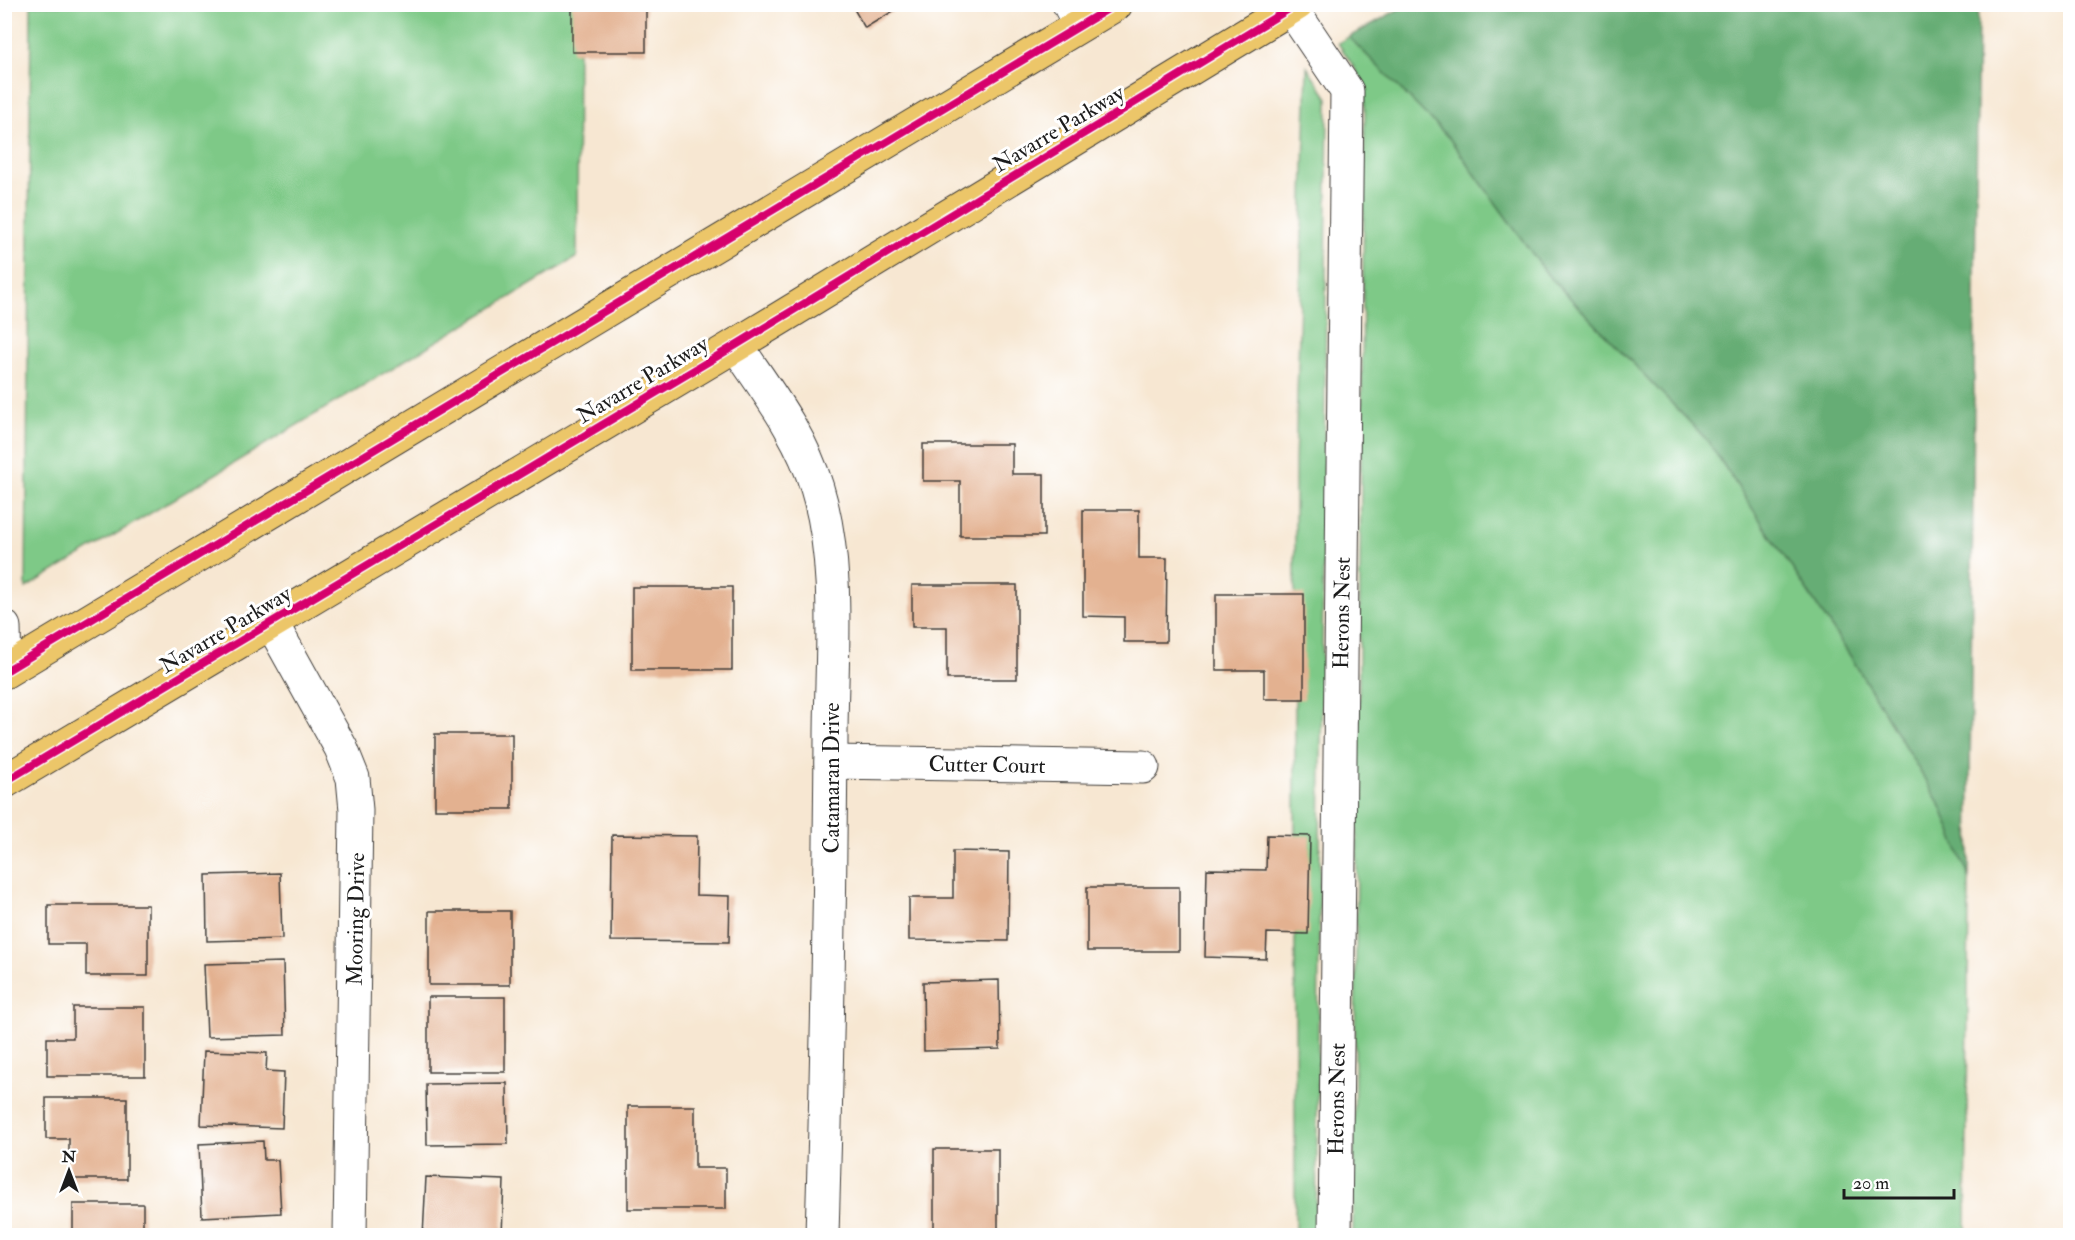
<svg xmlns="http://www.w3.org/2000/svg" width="2075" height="1240" font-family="'IM FELL Double Pica',serif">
  <rect width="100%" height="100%" fill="#fff"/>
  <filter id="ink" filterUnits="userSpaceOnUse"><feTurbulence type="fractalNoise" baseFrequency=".0167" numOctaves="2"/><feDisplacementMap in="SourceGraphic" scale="12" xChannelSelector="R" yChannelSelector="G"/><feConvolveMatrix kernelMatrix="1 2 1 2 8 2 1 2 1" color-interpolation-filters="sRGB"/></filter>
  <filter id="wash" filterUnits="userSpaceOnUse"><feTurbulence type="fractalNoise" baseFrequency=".008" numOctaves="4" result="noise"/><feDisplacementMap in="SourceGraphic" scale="24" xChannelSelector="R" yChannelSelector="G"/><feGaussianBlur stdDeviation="1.35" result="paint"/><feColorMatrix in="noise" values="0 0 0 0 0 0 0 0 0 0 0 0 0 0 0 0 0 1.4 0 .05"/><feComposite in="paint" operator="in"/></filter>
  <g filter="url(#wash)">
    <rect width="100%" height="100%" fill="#f7e7d2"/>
    <g fill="#7ec987" stroke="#4d7252" stroke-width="1.5">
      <polygon points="31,5 578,5 577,257 26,588"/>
      <polygon points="1349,37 1449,138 1547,274 1707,440 1851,657 1941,806 1969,877 1966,1235 1353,1235 1365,91 1361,78 1338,43"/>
      <polygon points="1307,67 1328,98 1316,1235 1295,1236 1295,463"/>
    </g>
    <polygon fill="#66ad74" stroke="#416448" stroke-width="1.5" points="1408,4 1978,5 1969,877 1941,806 1851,657 1707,440 1547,274 1449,138 1349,37"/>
    <g id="blocks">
      <g fill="#e3b190">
        <rect x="572" y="4" width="74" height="48"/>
        <polygon points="851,4 905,4 865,28"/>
        <polygon points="923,444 1012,444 1012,474 1044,474 1044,536 960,536 960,481 923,481"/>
        <polygon points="1083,510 1139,510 1139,558 1167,558 1166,642 1124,642 1124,617 1083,616"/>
        <polygon points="912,585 1017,585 1017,679 947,679 947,627 912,627"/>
        <rect x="632" y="587" width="100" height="83"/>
        <polygon points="1216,594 1304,594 1304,699 1264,699 1264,670 1216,670"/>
        <rect x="435" y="734" width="77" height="75"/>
        <polygon points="612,835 697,836 696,895 730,896 729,942 611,941"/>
        <polygon points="1267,835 1310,836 1308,934 1267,933 1266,959 1205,957 1207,869 1266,870"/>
        <polygon points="953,851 1009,852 1008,941 909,940 909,898 953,898"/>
        <polygon points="280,873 282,939 207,941 206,875"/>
        <rect x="1087" y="887" width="92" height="64"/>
        <polygon points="48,905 148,905 148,976 86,976 86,944 48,944"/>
        <rect x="429" y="911" width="81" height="74"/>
        <polygon points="283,962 285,1035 207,1037 204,964"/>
        <polygon points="999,980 1000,1049 924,1051 923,982"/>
        <rect x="428" y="997" width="77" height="75"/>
        <polygon points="73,1007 145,1007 145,1076 47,1076 47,1038 73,1038"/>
        <polygon points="204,1051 267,1053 266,1071 284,1072 282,1128 201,1125"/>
        <polygon points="507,1083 508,1144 427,1145 426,1084"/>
        <polygon points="46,1098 127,1098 127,1179 69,1179 69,1139 46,1139"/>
        <polygon points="628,1106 695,1106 695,1168 726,1168 726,1209 628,1209"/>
        <polygon points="263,1141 264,1160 278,1160 281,1213 202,1217 199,1144"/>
        <rect x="934" y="1149" width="64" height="87"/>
        <polygon points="426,1177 504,1180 502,1236 423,1236"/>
        <rect x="73" y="1204" width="70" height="32"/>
        <polygon points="270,1232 270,1236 200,1236 200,1233"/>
      </g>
    </g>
  </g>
  <g filter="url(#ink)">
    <use href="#blocks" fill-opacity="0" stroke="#3d3a37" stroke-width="1.5"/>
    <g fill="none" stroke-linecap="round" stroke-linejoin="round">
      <g stroke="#3d3a37" stroke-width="35">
        <g id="minor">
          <polyline points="1069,4 1080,25"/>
          <polyline points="1291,8 1347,91 1335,1236"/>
          <path d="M 736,345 C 766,390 801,434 817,488 C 841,567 831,657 831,739 C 830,905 827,1070 822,1236"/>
          <polyline points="271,622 341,748 353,778 356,810 350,1236"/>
          <polyline points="4,627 5,671"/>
          <polyline points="831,762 1143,767"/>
        </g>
      </g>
      <g stroke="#3d3a37" stroke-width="35">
        <g id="highway">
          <polyline points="4,672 1116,4"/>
          <polyline points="4,782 736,345 1297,4"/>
        </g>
      </g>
      <use href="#minor" stroke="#fff" stroke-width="33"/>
      <use href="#highway" stroke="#ecc669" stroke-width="33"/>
      <g stroke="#fff" stroke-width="11">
        <g id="cycleway">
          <polyline points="4,672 1116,4"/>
          <polyline points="4,782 736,345 1297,4"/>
        </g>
      </g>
      <use href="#cycleway" stroke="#d6006c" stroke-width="8"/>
    </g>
  </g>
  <g text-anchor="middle" stroke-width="6" stroke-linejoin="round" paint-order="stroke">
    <g font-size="22" fill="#1c1c1c" stroke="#fff">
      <text transform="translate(1058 128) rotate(-31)" y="8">Navarre Parkway</text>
      <text transform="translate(642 379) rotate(-31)" y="8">Navarre Parkway</text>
      <text transform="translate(1341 613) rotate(-89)" y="8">Herons Nest</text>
      <text transform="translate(225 629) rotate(-31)" y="8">Navarre Parkway</text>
      <text transform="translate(987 764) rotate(1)" y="8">Cutter Court</text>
      <text transform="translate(831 778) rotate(-90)" y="8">Catamaran Drive</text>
      <text transform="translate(355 919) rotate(-89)" y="8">Mooring Drive</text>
      <text transform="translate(1336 1099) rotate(-89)" y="8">Herons Nest</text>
    </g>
  </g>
  <rect width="2075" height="1240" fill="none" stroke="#fff" stroke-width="24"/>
  <g transform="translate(69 1171)" stroke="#ffffff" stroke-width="4.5" paint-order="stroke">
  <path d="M0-4.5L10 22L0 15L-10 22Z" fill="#1c1c1c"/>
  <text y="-9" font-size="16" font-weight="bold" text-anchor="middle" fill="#1c1c1c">N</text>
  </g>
  <path d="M1844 1189v9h110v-9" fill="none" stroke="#1c1c1c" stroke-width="3"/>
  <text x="1853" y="1189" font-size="18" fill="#1c1c1c" stroke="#ffffff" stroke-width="4.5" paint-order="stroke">20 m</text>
</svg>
